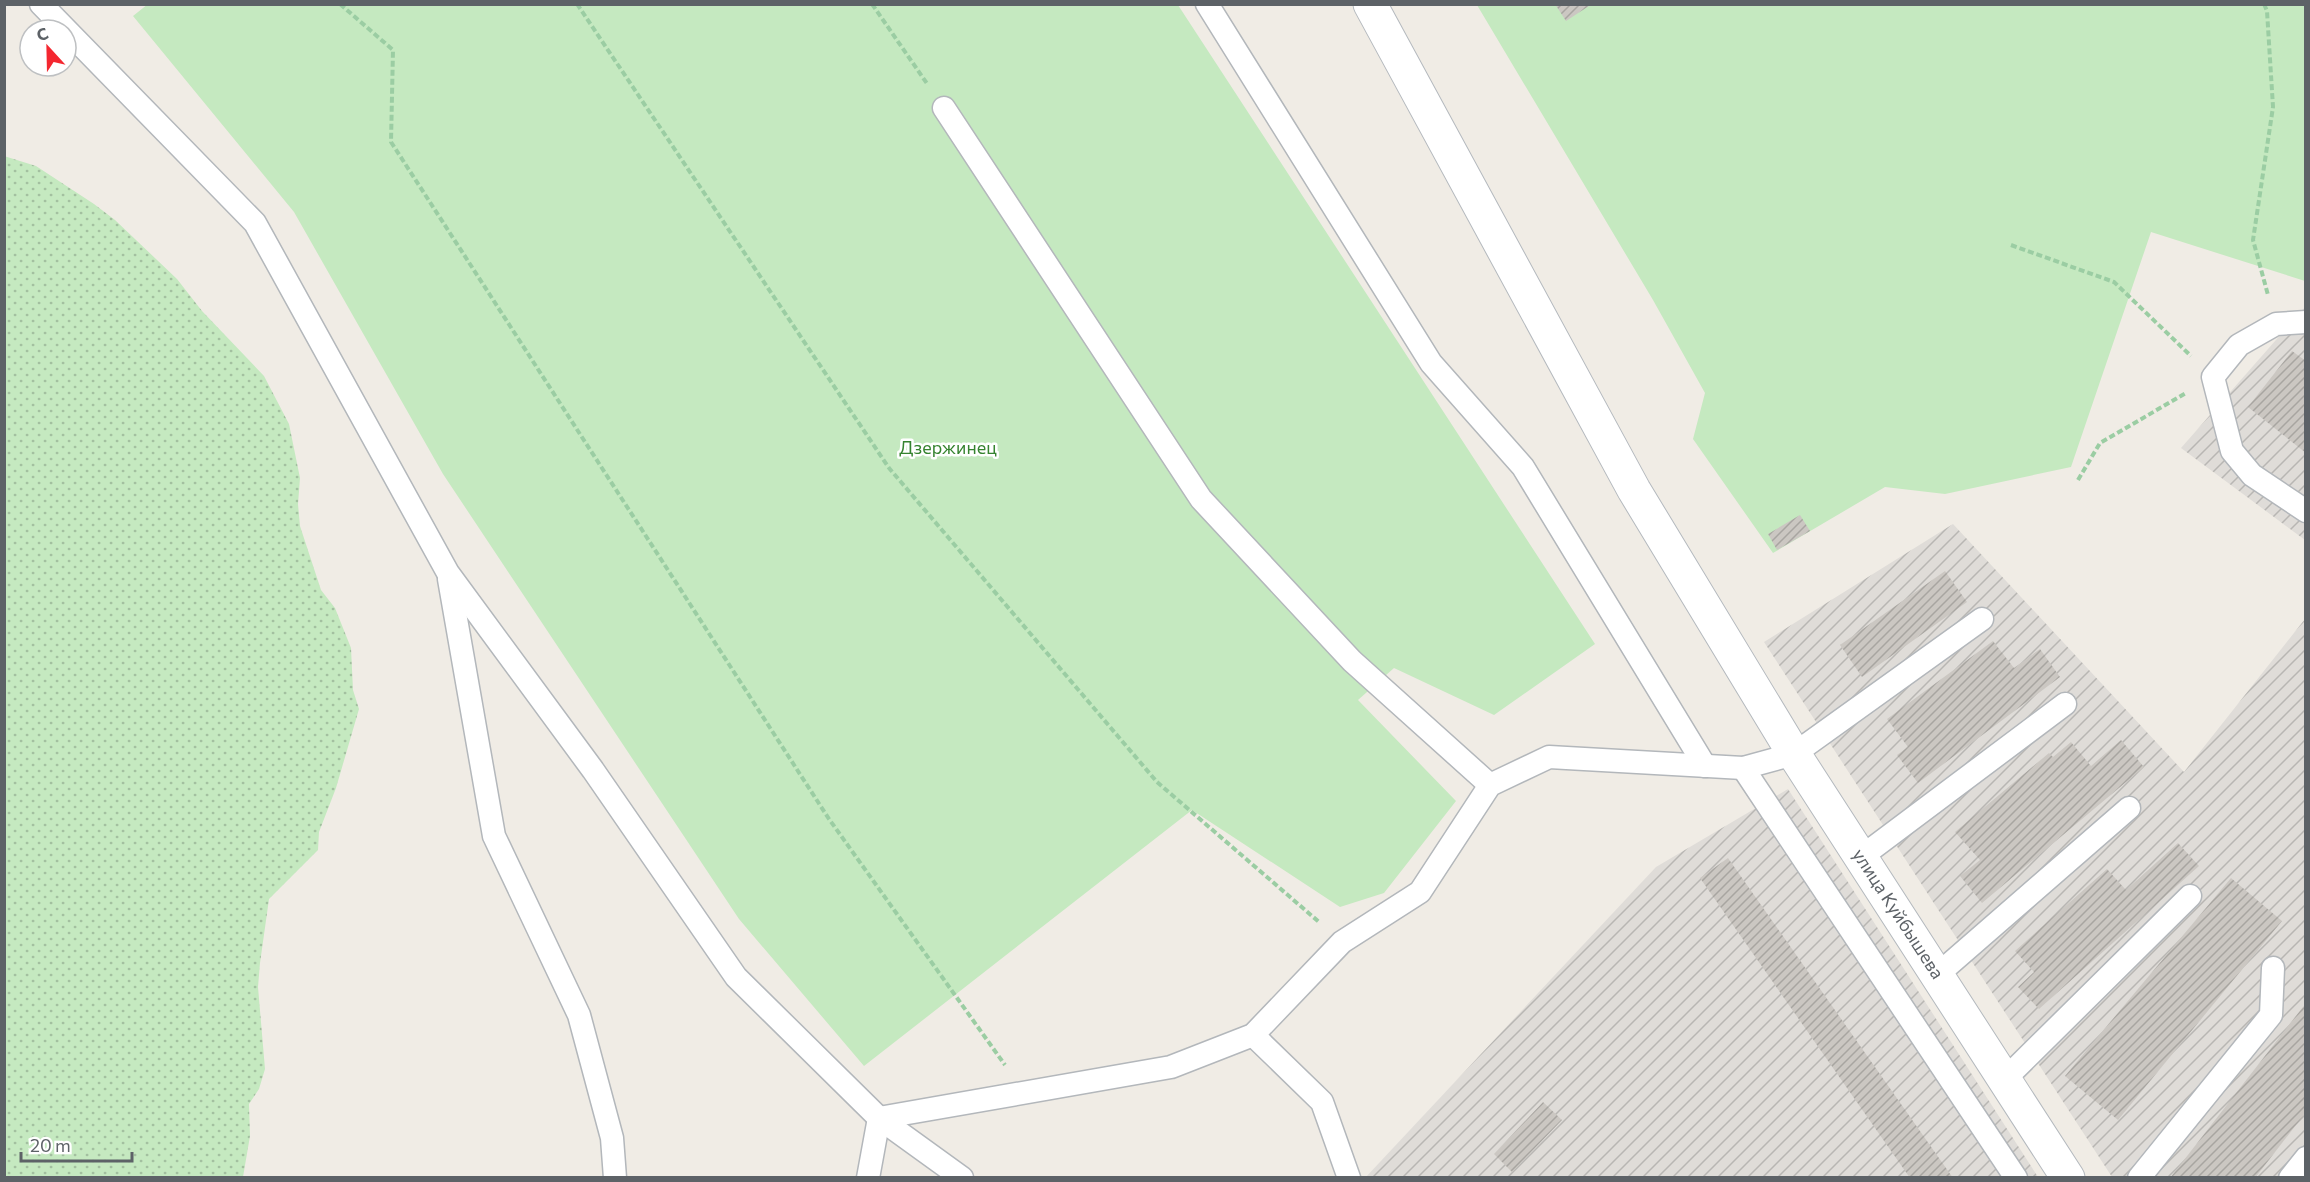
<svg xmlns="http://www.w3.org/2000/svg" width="2310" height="1182" font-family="Commissioner,sans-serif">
  <defs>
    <pattern id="industrial-furrows" width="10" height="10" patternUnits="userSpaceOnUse" patternTransform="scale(1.5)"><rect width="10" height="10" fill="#dfdcd8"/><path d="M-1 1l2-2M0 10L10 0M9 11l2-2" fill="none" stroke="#b8b6b3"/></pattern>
    <pattern id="grass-dots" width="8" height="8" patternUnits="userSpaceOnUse" patternTransform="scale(1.5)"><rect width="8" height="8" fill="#c5e9c0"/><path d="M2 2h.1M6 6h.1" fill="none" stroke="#a3c0a0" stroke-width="1.8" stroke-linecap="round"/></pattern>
    <pattern id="building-hatch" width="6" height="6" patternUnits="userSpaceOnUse" patternTransform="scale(1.5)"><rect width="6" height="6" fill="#cbc7c2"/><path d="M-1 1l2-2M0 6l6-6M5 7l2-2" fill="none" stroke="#a8a5a1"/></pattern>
  </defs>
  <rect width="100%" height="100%" fill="#f0ece5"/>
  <g fill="url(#industrial-furrows)">
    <polygon points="2305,307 2305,540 2181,448"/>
    <polygon points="1953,524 2184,772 2305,619 2305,1177 2112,1177 1764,642"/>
    <polygon points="1788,789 2038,1177 1365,1178 1656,867"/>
  </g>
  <polygon fill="url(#grass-dots)" points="4,156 36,166 94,204 115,220 177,279 202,311 264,376 289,424 300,478 298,504 300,526 321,590 335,608 351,648 353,690 359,709 336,788 319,832 318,850 269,899 260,963 258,987 265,1069 259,1089 249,1104 250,1136 243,1177 5,1177"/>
  <g fill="#c5e9c0">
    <polygon points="148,4 1178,5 1595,644 1494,715 1394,668 1358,700 1456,801 1384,893 1340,907 1192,810 864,1066 739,919 443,474 294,212 133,16"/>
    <polygon points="1477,5 2305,5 2305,281 2151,232 2071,467 1945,494 1885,487 1773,553 1693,439 1705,393 1653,300"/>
  </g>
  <g fill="url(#building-hatch)">
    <polygon points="1555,4 1588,4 1589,6 1566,21"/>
    <polygon points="2292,351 2306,361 2306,453 2248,407"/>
    <polygon points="1800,515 1810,531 1777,550 1768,534"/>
    <polygon points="1945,571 1967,602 1862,677 1840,645"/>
    <polygon points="1993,641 2014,668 2040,649 2060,677 1918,783 1897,755 1908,747 1887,719"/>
    <polygon points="2121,740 2144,767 1982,903 1960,876 1980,860 1955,832 2049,753 2053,757 2071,742 2091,766"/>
    <polygon points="2178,843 2199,866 2039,1009 2018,987 2034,972 2015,951 2107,869 2126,890"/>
    <polygon points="1728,858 1953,1178 1910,1178 1700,878"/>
    <polygon points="2231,878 2282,921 2118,1120 2065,1076"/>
    <polygon points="2306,1003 2306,1112 2255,1178 2170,1178"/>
    <polygon points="1543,1102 1562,1120 1512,1172 1494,1154"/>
  </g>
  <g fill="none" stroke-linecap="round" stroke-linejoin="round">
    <g stroke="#b3b7bb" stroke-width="25">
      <g id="lane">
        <polyline points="41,4 255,223 448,573 593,770 736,977 879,1118 962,1178"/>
        <polyline points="1207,4 1431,363 1523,467 1705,766"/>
        <polyline points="944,108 1201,499 1352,661 1490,785"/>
        <polyline points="2306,322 2276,324 2239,345 2213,377 2232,451 2252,475 2306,511"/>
        <polyline points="449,579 494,836 579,1015 612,1138 615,1178"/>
        <polyline points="1743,768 2016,1178"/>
        <polyline points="1861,857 2065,704"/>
        <polyline points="1937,975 2129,808"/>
        <polyline points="1253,1035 1322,1102 1349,1178"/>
        <polyline points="2005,1079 2190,896"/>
        <polyline points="868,1178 879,1118 1171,1067 1253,1035 1342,942 1420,892 1490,785 1549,757 1743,768 1794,754 1982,619"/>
        <polyline points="2139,1178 2271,1015 2273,968"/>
        <polyline points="2290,1178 2306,1158"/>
      </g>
    </g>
    <g stroke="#b4b9be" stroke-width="35">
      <polyline id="secondary" points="1370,4 1634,490 1794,754 2068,1178"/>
    </g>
    <g stroke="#9bcda3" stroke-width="4" stroke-dasharray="6 3" stroke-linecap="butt">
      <polyline points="340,4 393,50 391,142 829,819 1005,1065"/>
      <polyline points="577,4 889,468 1157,782 1319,922"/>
      <polyline points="872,4 928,85"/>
      <polyline points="2264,4 2267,11 2273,107 2253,240 2268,295"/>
      <polyline points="2011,245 2114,282 2191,356"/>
      <polyline points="2078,480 2100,443 2186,393"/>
    </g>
    <use href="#lane" stroke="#fff" stroke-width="22"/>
    <use href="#secondary" stroke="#fff" stroke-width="33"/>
  </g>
  <g text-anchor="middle" stroke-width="5" stroke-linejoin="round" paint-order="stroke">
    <g font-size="18" fill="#35832f" stroke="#fff">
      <text x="948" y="454">Дзержинец</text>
    </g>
    <g font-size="18" fill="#5d6267" stroke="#fff">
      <text transform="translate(1898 914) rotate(57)" y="6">улица Куйбышева</text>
    </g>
  </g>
  <rect width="2310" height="1182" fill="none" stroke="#5d6267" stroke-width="12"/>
  <g transform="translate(48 48) rotate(338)"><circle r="28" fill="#ffffff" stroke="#bec0c2" stroke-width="1.5"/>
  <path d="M0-4.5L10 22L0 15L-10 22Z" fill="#f42730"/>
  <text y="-9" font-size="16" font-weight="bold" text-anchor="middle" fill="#5d6267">С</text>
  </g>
  <path d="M21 1152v9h111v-9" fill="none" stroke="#5d6267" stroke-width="3"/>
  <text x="30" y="1152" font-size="18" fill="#5d6267" stroke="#ffffff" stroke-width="4.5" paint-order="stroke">20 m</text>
</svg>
